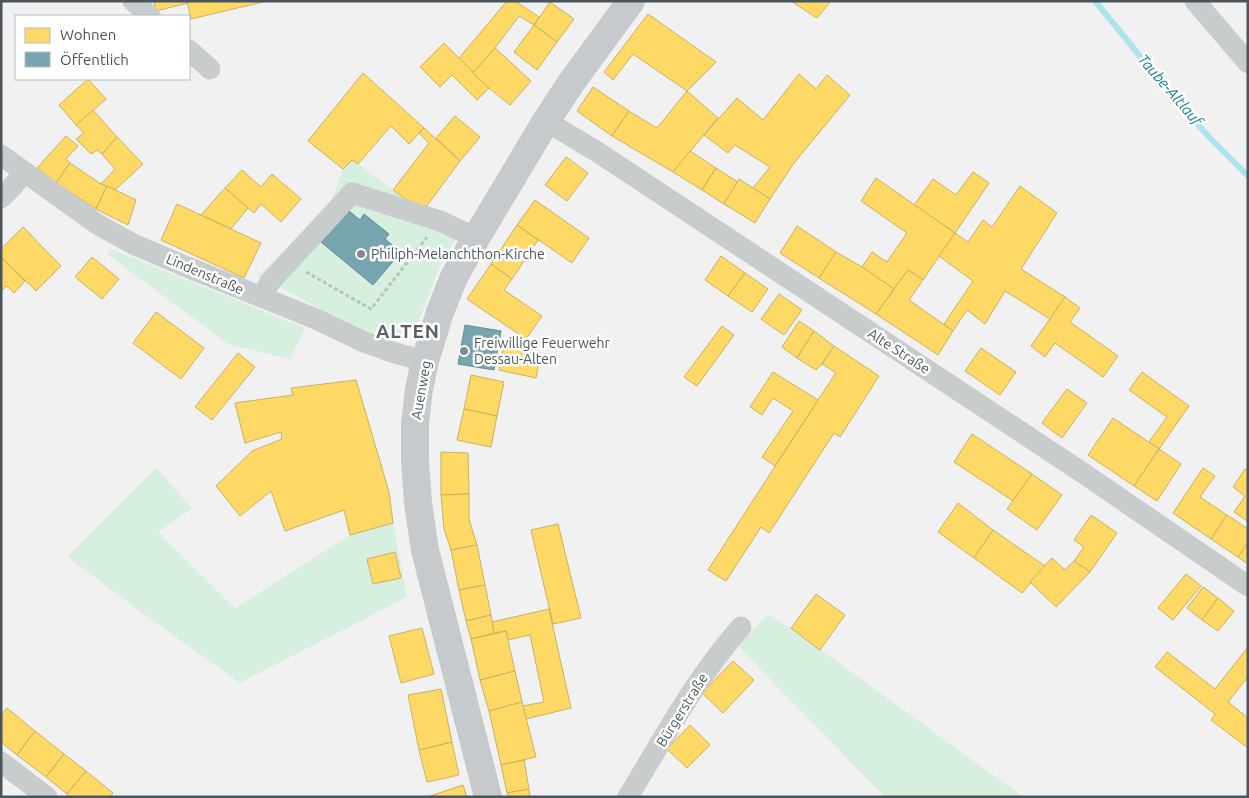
<svg xmlns="http://www.w3.org/2000/svg" width="1249" height="798" font-family="Ubuntu,sans-serif">
  <rect width="100%" height="100%" fill="#f2f1f1"/>
  <g fill="#d7efde">
    <polygon points="352,160 435,220 458,234 440,266 417,325 401,335 383,339 364,332 258,276 320,214 332,199 343,169"/>
    <polygon points="111,249 305,328 290,359 228,344 107,254"/>
    <polygon points="156,468 192,508 158,532 235,608 350,535 393,523 407,597 240,683 149,618 68,557"/>
    <polygon points="768,614 791,628 1023,797 885,797 738,646"/>
  </g>
  <g fill="#ffd966" stroke="#c8b163">
    <polygon points="154,1 187,1 188,3 156,11"/>
    <polygon points="187,1 267,1 191,19"/>
    <polygon points="507,1 515,1 539,17 534,25 519,16 495,48 473,73 459,58"/>
    <polygon points="791,1 831,1 817,18"/>
    <polygon points="550,2 574,19 557,42 534,25"/>
    <polygon points="648,14 716,62 687,91 633,54 613,80 604,72"/>
    <polygon points="534,25 557,42 537,70 514,52"/>
    <polygon points="444,43 489,88 477,100 452,75 440,87 420,67"/>
    <polygon points="495,48 531,81 510,105 489,88 473,73"/>
    <polygon points="363,73 424,128 409,144 391,126 358,164 352,160 343,169 308,141"/>
    <polygon points="799,74 816,89 827,75 850,95 794,163 770,199 753,188 770,167 735,145 728,153 704,135 737,98 763,120"/>
    <polygon points="88,79 106,99 76,125 59,105"/>
    <polygon points="593,87 629,111 612,136 577,111"/>
    <polygon points="687,91 718,118 673,172 612,136 629,111 657,128"/>
    <polygon points="93,110 117,137 102,154 97,150 91,154 76,139 84,133 76,125"/>
    <polygon points="455,116 480,137 460,161 436,138"/>
    <polygon points="424,128 460,161 423,211 393,190 429,143 419,133"/>
    <polygon points="66,136 78,146 66,159 70,163 56,183 37,168"/>
    <polygon points="117,137 143,164 115,190 101,184 115,169 102,154"/>
    <polygon points="690,151 716,168 702,190 673,172"/>
    <polygon points="566,157 588,173 567,201 545,185"/>
    <polygon points="70,163 101,184 107,186 96,209 56,183"/>
    <polygon points="716,168 738,182 724,204 702,190"/>
    <polygon points="242,170 261,187 272,174 301,199 281,222 261,204 254,213 225,188"/>
    <polygon points="973,172 989,183 955,233 914,205 933,179 956,195"/>
    <polygon points="876,178 955,233 923,280 908,270 894,289 862,267 872,252 887,262 907,233 861,201"/>
    <polygon points="739,179 770,199 755,223 724,204"/>
    <polygon points="107,186 136,200 128,225 96,209"/>
    <polygon points="1020,186 1057,213 1021,269 1065,297 1050,319 1005,291 985,324 967,310 953,331 944,324 973,281 939,256 955,233 968,242 983,220 992,227"/>
    <polygon points="225,188 248,208 231,229 201,215"/>
    <polygon points="535,200 589,238 572,263 517,225"/>
    <polygon points="177,204 261,243 244,278 161,240"/>
    <polygon points="517,225 538,240 512,279 491,264"/>
    <polygon points="797,226 836,252 819,278 780,253"/>
    <polygon points="23,227 61,266 36,291 1,257 1,249"/>
    <polygon points="836,252 862,267 894,289 876,314 819,278"/>
    <polygon points="721,256 745,273 728,296 705,280"/>
    <polygon points="1,257 25,281 14,293 7,286 1,291"/>
    <polygon points="92,257 119,279 102,299 75,277"/>
    <polygon points="491,264 512,279 504,290 542,316 526,339 467,299"/>
    <polygon points="908,270 923,280 909,300 953,331 938,355 876,314"/>
    <polygon points="745,273 768,289 752,312 728,296"/>
    <polygon points="779,294 802,310 784,335 761,319"/>
    <polygon points="1065,297 1080,308 1070,322 1118,356 1103,377 1055,343 1045,357 1031,346"/>
    <polygon points="156,312 204,348 181,379 133,343"/>
    <polygon points="799,321 814,331 797,358 782,347"/>
    <polygon points="722,326 734,335 697,386 684,377"/>
    <polygon points="814,331 834,346 822,364 816,370 797,358"/>
    <polygon points="504,345 541,353 536,378 499,370"/>
    <polygon points="834,346 879,376 840,437 834,433 769,533 761,527 726,581 708,570 818,400 836,373 822,364"/>
    <polygon points="981,348 1016,372 1000,395 965,371"/>
    <polygon points="238,353 255,367 212,420 195,407"/>
    <polygon points="773,372 818,400 775,466 762,457 793,411 773,398 762,415 750,407"/>
    <polygon points="1142,372 1189,406 1159,449 1149,442 1167,417 1129,390"/>
    <polygon points="471,375 504,382 497,416 464,409"/>
    <polygon points="356,380 389,492 393,523 350,535 344,510 285,531 271,491 240,516 216,486 252,451 282,439 281,432 245,443 235,403 293,395 291,388"/>
    <polygon points="1067,389 1087,403 1062,438 1042,423"/>
    <polygon points="464,409 497,416 491,447 457,440"/>
    <polygon points="1113,418 1159,449 1134,486 1088,455"/>
    <polygon points="972,434 1032,474 1013,501 954,462"/>
    <polygon points="1159,449 1181,464 1157,501 1134,486"/>
    <polygon points="441,452 468,453 469,494 441,495"/>
    <polygon points="1203,468 1215,476 1200,497 1227,515 1211,539 1173,513"/>
    <polygon points="1245,469 1248,471 1247,521 1234,512 1245,496 1233,487"/>
    <polygon points="1032,474 1062,495 1037,530 1007,509"/>
    <polygon points="469,494 469,519 477,545 451,550 444,529 441,495"/>
    <polygon points="958,503 993,530 974,558 938,532"/>
    <polygon points="1091,515 1117,533 1090,572 1074,561 1084,547 1074,540"/>
    <polygon points="1227,515 1248,529 1248,543 1238,557 1211,539"/>
    <polygon points="558,524 581,618 553,624 531,530"/>
    <polygon points="993,530 1045,566 1022,593 974,558"/>
    <polygon points="1248,543 1248,564 1238,557"/>
    <polygon points="477,545 485,585 459,590 451,550"/>
    <polygon points="395,552 401,578 373,584 367,559"/>
    <polygon points="1052,558 1065,570 1074,561 1090,572 1056,607 1030,582"/>
    <polygon points="1186,574 1201,586 1173,620 1158,608"/>
    <polygon points="485,585 491,615 466,621 459,590"/>
    <polygon points="1203,587 1218,598 1202,620 1187,608"/>
    <polygon points="816,594 845,615 820,650 791,628"/>
    <polygon points="1218,598 1234,611 1218,631 1202,620"/>
    <polygon points="549,609 571,708 526,719 523,706 544,702 530,635 508,640 506,631 494,633 492,622"/>
    <polygon points="491,615 494,633 471,639 466,621"/>
    <polygon points="422,628 434,674 401,683 389,636"/>
    <polygon points="506,631 515,671 480,680 471,639"/>
    <polygon points="1248,647 1248,677 1228,702 1248,718 1248,748 1211,720 1215,714 1155,667 1167,652 1215,689"/>
    <polygon points="733,661 754,680 723,713 702,693"/>
    <polygon points="515,671 522,702 489,711 480,680"/>
    <polygon points="441,689 452,742 419,750 408,695"/>
    <polygon points="522,702 536,757 501,765 489,711"/>
    <polygon points="7,708 35,731 17,755 1,742 1,715"/>
    <polygon points="690,725 710,745 687,768 667,749"/>
    <polygon points="35,731 64,754 46,777 17,755"/>
    <polygon points="452,742 459,775 427,782 419,750"/>
    <polygon points="64,754 86,771 67,794 46,777"/>
    <polygon points="524,760 529,789 507,793 501,765"/>
    <polygon points="86,771 113,793 110,797 70,797 67,794"/>
    <polygon points="463,785 467,797 427,797"/>
    <polygon points="529,789 530,797 508,797 507,793"/>
  </g>
  <g fill="#76a5af" stroke="#688d96">
    <polygon points="348,210 360,220 364,214 389,234 385,239 401,252 373,285 321,242"/>
    <polygon points="465,325 501,331 494,370 458,364"/>
  </g>
  <g fill="none" stroke-linecap="round" stroke-linejoin="round">
    <polyline stroke="#ade3eb" stroke-width="6" points="1095,1 1176,100 1211,139 1248,176"/>
    <polyline stroke="#b8c4bf" stroke-width="3" stroke-dasharray="4 2.5" stroke-linecap="butt" points="306,272 371,309 427,237"/>
    <g stroke="#c9cccd" stroke-width="21">
      <polyline points="133,1 150,16"/>
      <polyline points="1195,1 1248,63"/>
      <polyline points="189,50 210,69"/>
      <polyline points="546,121 599,153 1083,473 1248,586"/>
      <polyline points="1,155 97,224 133,244 187,267 316,319 364,342 395,353 425,361"/>
      <polyline points="1,198 13,186 24,172"/>
      <polyline points="262,297 270,282 352,193 440,221 476,238"/>
      <polyline points="1,762 47,797"/>
      <path d="M 628,797 C 663,739 696,678 741,627"/>
    </g>
    <polyline stroke="#c7cacc" stroke-width="28" points="488,797 425,550 418,503 415,461 415,424 419,389 425,361 440,312 454,277 476,238 546,121 571,83 631,1"/>
  </g>
  <g fill="#848c91" stroke="#fff" stroke-width="2">
    <circle cx="361" cy="254" r="5"/>
    <circle cx="464" cy="351" r="5"/>
  </g>
  <g text-anchor="middle" stroke-width="5" stroke-linejoin="round" paint-order="stroke">
    <g font-size="14" fill="#49555d" stroke="#fff" text-anchor="start">
      <text x="371" y="259">Philiph-Melanchthon-Kirche</text>
      <text x="474" y="348">Freiwillige Feuerwehr<tspan x="474" dy="16">Dessau-Alten</tspan></text>
    </g>
    <g font-size="14" fill="#49555d" stroke="#fff">
      <text transform="translate(205 274) rotate(23)" y="5">Lindenstraße</text>
      <text transform="translate(899 351) rotate(33)" y="5">Alte Straße</text>
      <text transform="translate(421 390) rotate(-80)" y="5">Auenweg</text>
      <text transform="translate(682 710) rotate(-58)" y="5">Bürgerstraße</text>
    </g>
    <g font-size="15" font-style="italic" fill="#128090" stroke="#fff">
      <text transform="translate(1170 90) rotate(49)" y="5">Taube-Altlauf</text>
    </g>
    <g font-size="19" font-weight="bold" letter-spacing="1" fill="#5d6165" stroke="#fff">
      <text x="408" y="338">ALTEN</text>
    </g>
  </g>
  <rect width="1249" height="798" fill="none" stroke="#49555d" stroke-width="5"/>
  <rect x="15" y="15" width="175" height="65" fill="#ffffff" stroke="#b6bbbe"/>
  <rect x="25" y="28" width="25" height="15" fill="#ffd966" stroke="#b6bbbe"/>
  <text x="60" y="40" font-size="15" fill="#49555d">Wohnen</text>
  <rect x="25" y="52" width="25" height="15" fill="#76a5af" stroke="#b6bbbe"/>
  <text x="60" y="65" font-size="15" fill="#49555d">Öffentlich</text>
</svg>
